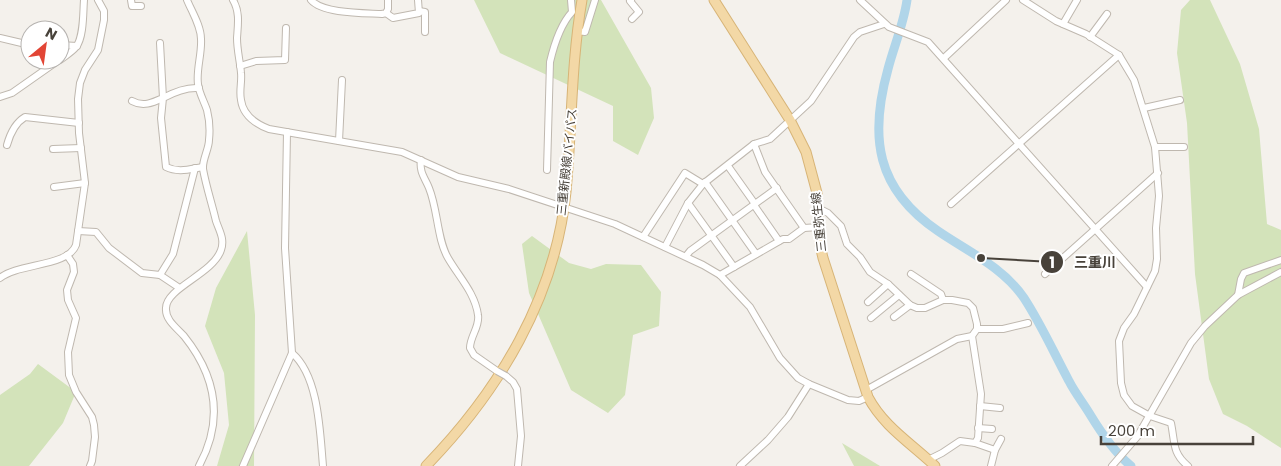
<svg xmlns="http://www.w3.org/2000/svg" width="1281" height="466" font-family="Poppins,'Noto Sans JP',sans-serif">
  <rect width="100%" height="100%" fill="#f4f1ec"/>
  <g fill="#d3e3ba">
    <polygon points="474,0 601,0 651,88 654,118 638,155 613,141 613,106 500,53"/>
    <polygon points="1190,0 1210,0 1240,64 1259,129 1267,224 1281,230 1281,448 1247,426 1223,414 1209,379 1195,274 1187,123 1177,53 1181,10"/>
    <polygon points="247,231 255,315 254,466 217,466 229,425 224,373 205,326 216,288"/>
    <polygon points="532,236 569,263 591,269 606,264 641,265 661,292 659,326 633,335 625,395 608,413 571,390 529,293 522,244"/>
    <polygon points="38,364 76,392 63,423 29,466 0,466 0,395 30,374"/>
    <polygon points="842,443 880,466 854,466"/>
  </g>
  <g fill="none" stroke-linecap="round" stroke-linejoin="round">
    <path stroke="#b0d5e9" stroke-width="9" d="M 907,0 C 904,23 894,46 888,69 C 869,137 876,189 938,231 C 967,251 1003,267 1024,298 C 1041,324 1054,353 1069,381 C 1075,393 1084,404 1091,416 C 1102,434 1114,452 1131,466"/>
    <g stroke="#bfb8af" stroke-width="8">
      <g id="minor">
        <polyline points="131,0 132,6 141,6"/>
        <path d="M 187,0 C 192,12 201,26 201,39 C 202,54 196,70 198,84 C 199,93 204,101 207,110 C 209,118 210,131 209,140 C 209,149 202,160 203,169 C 206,186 212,204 216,221 C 219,230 225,239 221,250 C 213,274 166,288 166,308 C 165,320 177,328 184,336 C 216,376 224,420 199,466"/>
        <path d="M 233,0 C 240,12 238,24 237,38 C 237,50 240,61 241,73 C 242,82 239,91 241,100 C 243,115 256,124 269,129 L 402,152 L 458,177 L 509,189 L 615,224 L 703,265 L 720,275 L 750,307 L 780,358 L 798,378 L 809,384 L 848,400 L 859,401 L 868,397"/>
        <path d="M 311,0 C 323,14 365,13 382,14 L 386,13 L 388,9 L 388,0"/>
        <polyline points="631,0 630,1 639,12 632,19"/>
        <polyline points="860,0 889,27 928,42 1147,287"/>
        <path d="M 1023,0 L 1056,21 L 1086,34 L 1119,55 L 1134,80 L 1155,147 L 1159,196 L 1156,228 L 1157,259 L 1155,271 L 1134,314 L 1124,328 L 1119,341 L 1121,383 L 1124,395 L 1132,406 L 1150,416 L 1171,423 C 1175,442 1172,453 1188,466"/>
        <polyline points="419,11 425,12 425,32"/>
        <polyline points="386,13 393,18 419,13 418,0"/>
        <polyline points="1063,24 1077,0"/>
        <polyline points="577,31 585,32 595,0"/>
        <polyline points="1090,37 1107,14"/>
        <polyline points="0,38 30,45"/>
        <polyline points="60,45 77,46"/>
        <polyline points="944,58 1006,0"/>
        <path d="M 60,60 C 65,56 72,52 76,47 C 84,37 83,12 84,0"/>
        <polyline points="240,66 256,61 285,60 286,28"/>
        <path d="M 199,88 C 186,87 174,92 163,98 L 161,118 L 166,167 C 178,173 190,169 203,167"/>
        <polyline points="0,97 12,93 59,60"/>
        <path d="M 132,101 C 143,107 152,103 163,98 L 160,43"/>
        <polyline points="1144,108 1180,100"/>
        <polyline points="339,141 342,80"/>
        <polyline points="754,144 765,172 804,228"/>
        <path d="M 7,145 C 10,134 15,123 25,117 L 79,123"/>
        <polyline points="1155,147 1184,147"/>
        <polyline points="53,149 81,148"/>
        <path d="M 421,160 C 419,172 425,178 429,188 C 438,210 437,239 448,258 C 459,277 475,293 478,315 C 480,327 470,336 470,348 L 474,355 L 497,371"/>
        <polyline points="728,166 755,204"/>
        <path d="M 547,170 L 550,62 C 554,45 560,25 572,12 L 571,0"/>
        <polyline points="705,182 756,254"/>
        <polyline points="54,187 85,183"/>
        <polyline points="688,203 734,267"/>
        <polyline points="951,204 1119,55"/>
        <polyline points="754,205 779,241"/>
        <polyline points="818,208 828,213 841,226 847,244 860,257 870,272 888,284 910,305 917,308 925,308 943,300 952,300 968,303 973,308 977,324 977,329 972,336 957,339 866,390"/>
        <polyline points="78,231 96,232 109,248 142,273 160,275 178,287"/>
        <polyline points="643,237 685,173 703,184"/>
        <polyline points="665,247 688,203 703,184 754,144 770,139 811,101 854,37 860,32 884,24"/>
        <polyline points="67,255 73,264 74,272 67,290 68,300 76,318 68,352 69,375 76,392 92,417 94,425 95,437 92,461 90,466"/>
        <polyline points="686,256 690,251 777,188"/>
        <polyline points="911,274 941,294 943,300"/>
        <polyline points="1045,274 1158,173"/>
        <polyline points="160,275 173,254 195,168"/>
        <polyline points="720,275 783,239 789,239 804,228 819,227"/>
        <path d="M 0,278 C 18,263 68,267 76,245 L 85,183 L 79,133 L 78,99 L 80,83 L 85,70 L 98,50 L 104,20 L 104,11 L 98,0"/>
        <polyline points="1238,295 1241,279 1244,273 1281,260"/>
        <polyline points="868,302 888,284"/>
        <polyline points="894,317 910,305"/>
        <polyline points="871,318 899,295"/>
        <polyline points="977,329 1003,329 1028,323"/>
        <path d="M 292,353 C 319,376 320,433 323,466"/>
        <polyline points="506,376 513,382 517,389 521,436 518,466"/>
        <polyline points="980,406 1000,408"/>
        <polyline points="978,428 992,429"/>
        <polyline points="975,443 995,450 1001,439"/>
        <polyline points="928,460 942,453 960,441 975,443 978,438 981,394 972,336"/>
        <polyline points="243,466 292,353 285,248 287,132"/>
        <polyline points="740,466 768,440 788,417 809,384"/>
        <polyline points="991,466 995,450"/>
        <polyline points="1112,466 1137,437 1191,343 1205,326 1238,295 1281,272"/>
      </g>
    </g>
    <g stroke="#d7b477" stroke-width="11">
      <g id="major">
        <path d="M 714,0 L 790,120 L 806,152 L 817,193 L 820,245 L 823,258 L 868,397 C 884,427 911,443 935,466"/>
        <path d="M 426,466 C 499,391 555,298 566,192 C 572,128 571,63 582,0"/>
      </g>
    </g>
    <use href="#minor" stroke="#fff" stroke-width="6"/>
    <use href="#major" stroke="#f3d8a6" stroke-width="9"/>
    <g stroke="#bfb8af" stroke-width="8" stroke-linecap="butt">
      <polyline id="minor-bridge" points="497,371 506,376"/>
    </g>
    <use href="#minor-bridge" stroke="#fff" stroke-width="6"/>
  </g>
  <g text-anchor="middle" stroke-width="4" stroke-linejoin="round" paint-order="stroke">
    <g font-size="12" fill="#48423a" stroke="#fff">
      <text transform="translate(567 162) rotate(-84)" y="4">三重新殿線バイパス</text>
      <text transform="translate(819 222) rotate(-96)" y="4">三重弥生線</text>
    </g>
  </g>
  <path fill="none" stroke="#48423a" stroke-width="2" d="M981 258L1052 262"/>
  <g fill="#48423a" stroke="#fff" stroke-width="2">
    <circle cx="981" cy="258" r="5"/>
    <circle cx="1052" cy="262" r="12"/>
  </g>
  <g font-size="15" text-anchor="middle" font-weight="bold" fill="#fff">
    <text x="1052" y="268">1</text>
  </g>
  <g font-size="14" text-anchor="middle" font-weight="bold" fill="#48423a" stroke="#fff" stroke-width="4" stroke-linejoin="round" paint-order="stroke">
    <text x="1095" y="267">三重川</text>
  </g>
  <g transform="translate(45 45) rotate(29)"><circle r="24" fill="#ffffff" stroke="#b6b3b0"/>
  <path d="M0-4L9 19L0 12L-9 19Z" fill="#e24535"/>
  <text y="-8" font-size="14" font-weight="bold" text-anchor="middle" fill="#48423a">N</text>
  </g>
  <path d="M1101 436v8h152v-8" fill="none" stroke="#48423a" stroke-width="2.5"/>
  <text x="1108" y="436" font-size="15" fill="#48423a" stroke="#ffffff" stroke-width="4" paint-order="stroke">200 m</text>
</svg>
